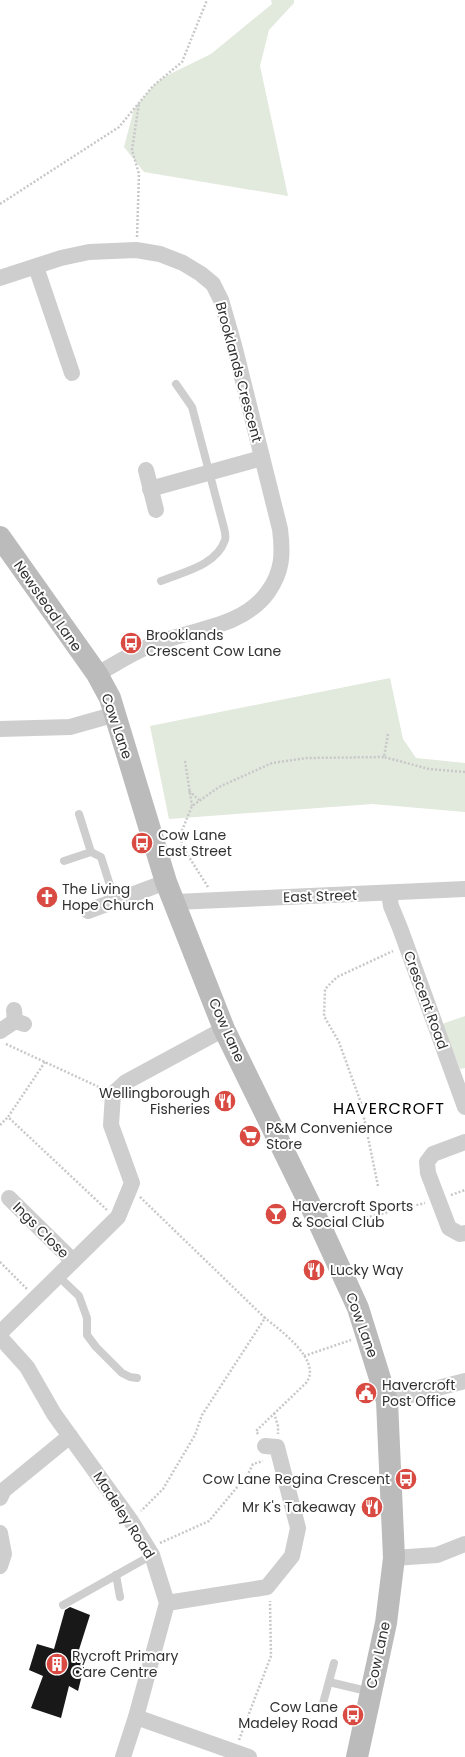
<svg xmlns="http://www.w3.org/2000/svg" width="465" height="1757" font-family="Poppins,sans-serif">
  <rect width="100%" height="100%" fill="#fff"/>
  <g fill="#e2e9dd">
    <polygon points="271,0 294,0 294,3 269,30 260,66 288,196 144,172 124,147 134,109 153,86 164,77 211,54 272,4"/>
    <polygon points="390,678 403,739 416,758 465,763 465,812 372,804 169,819 150,726"/>
    <polygon points="465,1016 465,1068 460,1069 442,1024"/>
  </g>
  <polygon fill="#181818" points="70,1607 90,1615 77,1656 86,1659 78,1691 69,1686 61,1718 31,1708 43,1676 29,1670 37,1644 54,1649 65,1610"/>
  <g fill="none" stroke-linecap="round" stroke-linejoin="round">
    <g stroke="#c8c8c8" stroke-width="2.5" stroke-dasharray="2 2" stroke-linecap="butt">
      <polyline points="0,204 119,127 153,86 182,62 207,0"/>
      <polyline points="137,237 139,174 132,150 139,103"/>
      <polyline points="388,734 384,757 429,769 465,772"/>
      <polyline points="185,761 192,806"/>
      <polyline points="189,791 199,800"/>
      <polyline points="208,887 182,846 181,833 192,806 219,787 272,763 307,758 384,757"/>
      <polyline points="6,1044 101,1088"/>
      <polyline points="45,1062 8,1117 107,1210"/>
      <polyline points="0,1125 8,1117"/>
      <polyline points="378,1186 361,1103 339,1042 324,1016 325,989 337,977 393,951"/>
      <polyline points="451,1195 465,1190"/>
      <polyline points="140,1197 265,1318 202,1415 195,1435 163,1489 141,1511"/>
      <polyline points="340,1228 360,1219 425,1203"/>
      <polyline points="0,1262 27,1289"/>
      <polyline points="304,1356 351,1340"/>
      <polyline points="274,1413 278,1426 278,1434"/>
      <path d="M 258,1434 L 256,1431 L 306,1383 C 323,1361 280,1330 265,1318"/>
      <polyline points="160,1543 209,1521 248,1474 253,1464 263,1461"/>
      <polyline points="239,1740 271,1656 270,1601"/>
    </g>
    <g stroke="#cecece" stroke-width="8">
      <path d="M 161,581 C 183,572 216,566 225,540 C 226,537 225,532 224,528 L 192,407 L 176,384"/>
      <polyline points="91,852 101,857 115,901"/>
      <polyline points="64,861 91,852 79,814"/>
      <polyline points="58,1276 79,1296 87,1318 87,1335 96,1347 122,1373 130,1377 137,1378"/>
      <polyline points="116,1575 120,1597"/>
      <polyline points="63,1605 152,1555"/>
      <polyline points="329,1682 371,1692"/>
      <polyline points="322,1707 334,1663"/>
    </g>
    <g stroke="#cecece" stroke-width="16">
      <polyline points="36,267 72,373"/>
      <path d="M 0,278 L 61,258 L 89,252 L 136,250 L 160,254 L 183,263 L 201,274 L 213,284 L 221,300 L 234,345 L 280,529 C 283,553 283,571 268,592 C 243,627 194,629 157,643 C 136,650 116,664 97,674"/>
      <polyline points="146,470 156,510"/>
      <polyline points="150,489 262,458"/>
      <polyline points="0,729 70,727 116,714"/>
      <polyline points="389,894 391,906 400,928 465,1107"/>
      <polyline points="175,902 465,889"/>
      <polyline points="88,911 166,882"/>
      <polyline points="14,1010 15,1021 24,1024"/>
      <polyline points="0,1031 15,1021"/>
      <polyline points="465,1142 433,1154 427,1162 428,1173 449,1228 460,1234 465,1233"/>
      <polyline points="9,1198 73,1261"/>
      <polyline points="0,1333 118,1217 132,1183 111,1125 113,1094 126,1082 224,1029"/>
      <polyline points="0,1337 27,1367 54,1414 131,1521 152,1555 167,1603 136,1717 249,1757"/>
      <polyline points="387,1401 465,1381"/>
      <polyline points="0,1498 4,1490 70,1436"/>
      <polyline points="0,1533 4,1554 0,1566"/>
      <polyline points="394,1558 437,1555 465,1544"/>
      <polyline points="167,1603 267,1587 292,1556 298,1528 277,1447 265,1446"/>
      <polyline points="123,1757 136,1717"/>
    </g>
    <polyline stroke="#bbb" stroke-width="22" points="0,537 97,674 110,698 166,882 224,1029 319,1223 358,1308 387,1401 394,1558 386,1623 357,1757"/>
  </g>
  <defs>
    <g id="bus-disc" transform="scale(1.15)"><circle r="9.5" fill="#d84a42" stroke="#fff"/><path d="M-5-6H5V4H4V6H2V4H-2V6H-4V4H-5ZM-3.5-4V0h7V-4ZM-3.5 1.2v1.5H-2V1.2ZM2 1.2v1.5H3.5V1.2Z" fill="#fff"/></g>
    <g id="church-disc" transform="scale(1.15)"><circle r="9.5" fill="#d84a42" stroke="#fff"/><path d="M-1.2-6h2.4v3.5h3.3v2.4h-3.3V6h-2.4V-.1h-3.3v-2.4h3.3Z" fill="#fff"/></g>
    <g id="restaurant-disc" transform="scale(1.15)"><circle r="9.5" fill="#d84a42" stroke="#fff"/><path d="M-5-6h1v4h1v-4h1v4h1v-4h1v5L-1.5 .5V6h-2V.5L-5-1ZM5-6V6H3V1.5H1.5Q1.5-4 5-6Z" fill="#fff"/></g>
    <g id="supermarket-disc" transform="scale(1.15)"><circle r="9.5" fill="#d84a42" stroke="#fff"/><path d="M-6-5.5h2.5l.6 2H6L4.5 2H-2.5L-4.4-4H-6ZM-1.5 3.2a1.3 1.3 0 1 0 .1 0ZM3 3.2a1.3 1.3 0 1 0 .1 0Z" fill="#fff"/></g>
    <g id="bar-disc" transform="scale(1.15)"><circle r="9.5" fill="#d84a42" stroke="#fff"/><path d="M-6-5H6L.8 .8V4.5H3.5V6h-7V4.5H-.8V.8Z" fill="#fff"/></g>
    <g id="civic-disc" transform="scale(1.15)"><circle r="9.5" fill="#d84a42" stroke="#fff"/><path d="M-.6-6.5H3V-4.5H.6V-3L4-1V1h2V6H-6V1h2V-1L-.6-3ZM-1.2 2.5V6h2.4V2.5Z" fill="#fff"/></g>
    <g id="building-disc" transform="scale(1.15)"><circle r="9.5" fill="#d84a42" stroke="#fff"/><path d="M-4-6H4V6H1V3H-1V6H-4ZM-2.5-4.3h1.7v1.8h-1.7ZM.8-4.3h1.7v1.8H.8ZM-2.5-1h1.7V.8h-1.7ZM.8-1h1.7V.8H.8Z" fill="#fff"/></g>
  </defs>
  <g fill-rule="evenodd">
    <use href="#bus-disc" x="131" y="643"/>
    <use href="#bus-disc" x="142" y="843"/>
    <use href="#church-disc" x="47" y="897"/>
    <use href="#restaurant-disc" x="225" y="1101"/>
    <use href="#supermarket-disc" x="250" y="1136"/>
    <use href="#bar-disc" x="276" y="1214"/>
    <use href="#restaurant-disc" x="314" y="1270"/>
    <use href="#civic-disc" x="366" y="1393"/>
    <use href="#bus-disc" x="406" y="1479"/>
    <use href="#restaurant-disc" x="372" y="1507"/>
    <use href="#building-disc" x="57" y="1664"/>
    <use href="#bus-disc" x="353" y="1715"/>
  </g>
  <g text-anchor="middle" stroke-width="4" stroke-linejoin="round" paint-order="stroke">
    <g font-size="14" fill="#313131" stroke="#fff">
      <text transform="translate(239 372) rotate(75)" y="5">Brooklands Crescent</text>
      <text transform="translate(48 606) rotate(55)" y="5">Newstead Lane</text>
      <text transform="translate(117 726) rotate(71)" y="5">Cow Lane</text>
      <text transform="translate(320 896) rotate(-2)" y="5">East Street</text>
      <text transform="translate(426 1000) rotate(70)" y="5">Crescent Road</text>
      <text transform="translate(227 1030) rotate(66)" y="5">Cow Lane</text>
      <text transform="translate(41 1230) rotate(45)" y="5">Ings Close</text>
      <text transform="translate(362 1325) rotate(70)" y="5">Cow Lane</text>
      <text transform="translate(124 1515) rotate(57)" y="5">Madeley Road</text>
      <text transform="translate(378 1655) rotate(-78)" y="5">Cow Lane</text>
    </g>
    <g font-size="14" fill="#313131" stroke="#fff" text-anchor="start">
      <text x="146" y="640">Brooklands<tspan x="146" dy="16">Crescent Cow Lane</tspan></text>
      <text x="158" y="840">Cow Lane<tspan x="158" dy="16">East Street</tspan></text>
      <text x="62" y="894">The Living<tspan x="62" dy="16">Hope Church</tspan></text>
      <text x="210" y="1098" text-anchor="end">Wellingborough<tspan x="210" dy="16">Fisheries</tspan></text>
      <text x="266" y="1133">P&amp;M Convenience<tspan x="266" dy="16">Store</tspan></text>
      <text x="292" y="1211">Havercroft Sports<tspan x="292" dy="16">&amp; Social Club</tspan></text>
      <text x="330" y="1275">Lucky Way</text>
      <text x="382" y="1390">Havercroft<tspan x="382" dy="16">Post Office</tspan></text>
      <text x="390" y="1484" text-anchor="end">Cow Lane Regina Crescent</text>
      <text x="356" y="1512" text-anchor="end">Mr K's Takeaway</text>
      <text x="72" y="1661">Rycroft Primary<tspan x="72" dy="16">Care Centre</tspan></text>
      <text x="338" y="1712" text-anchor="end">Cow Lane<tspan x="338" dy="16">Madeley Road</tspan></text>
    </g>
    <g font-size="16" letter-spacing="1" fill="#000" stroke="#fff">
      <text x="389" y="1114">HAVERCROFT</text>
    </g>
  </g>
</svg>
